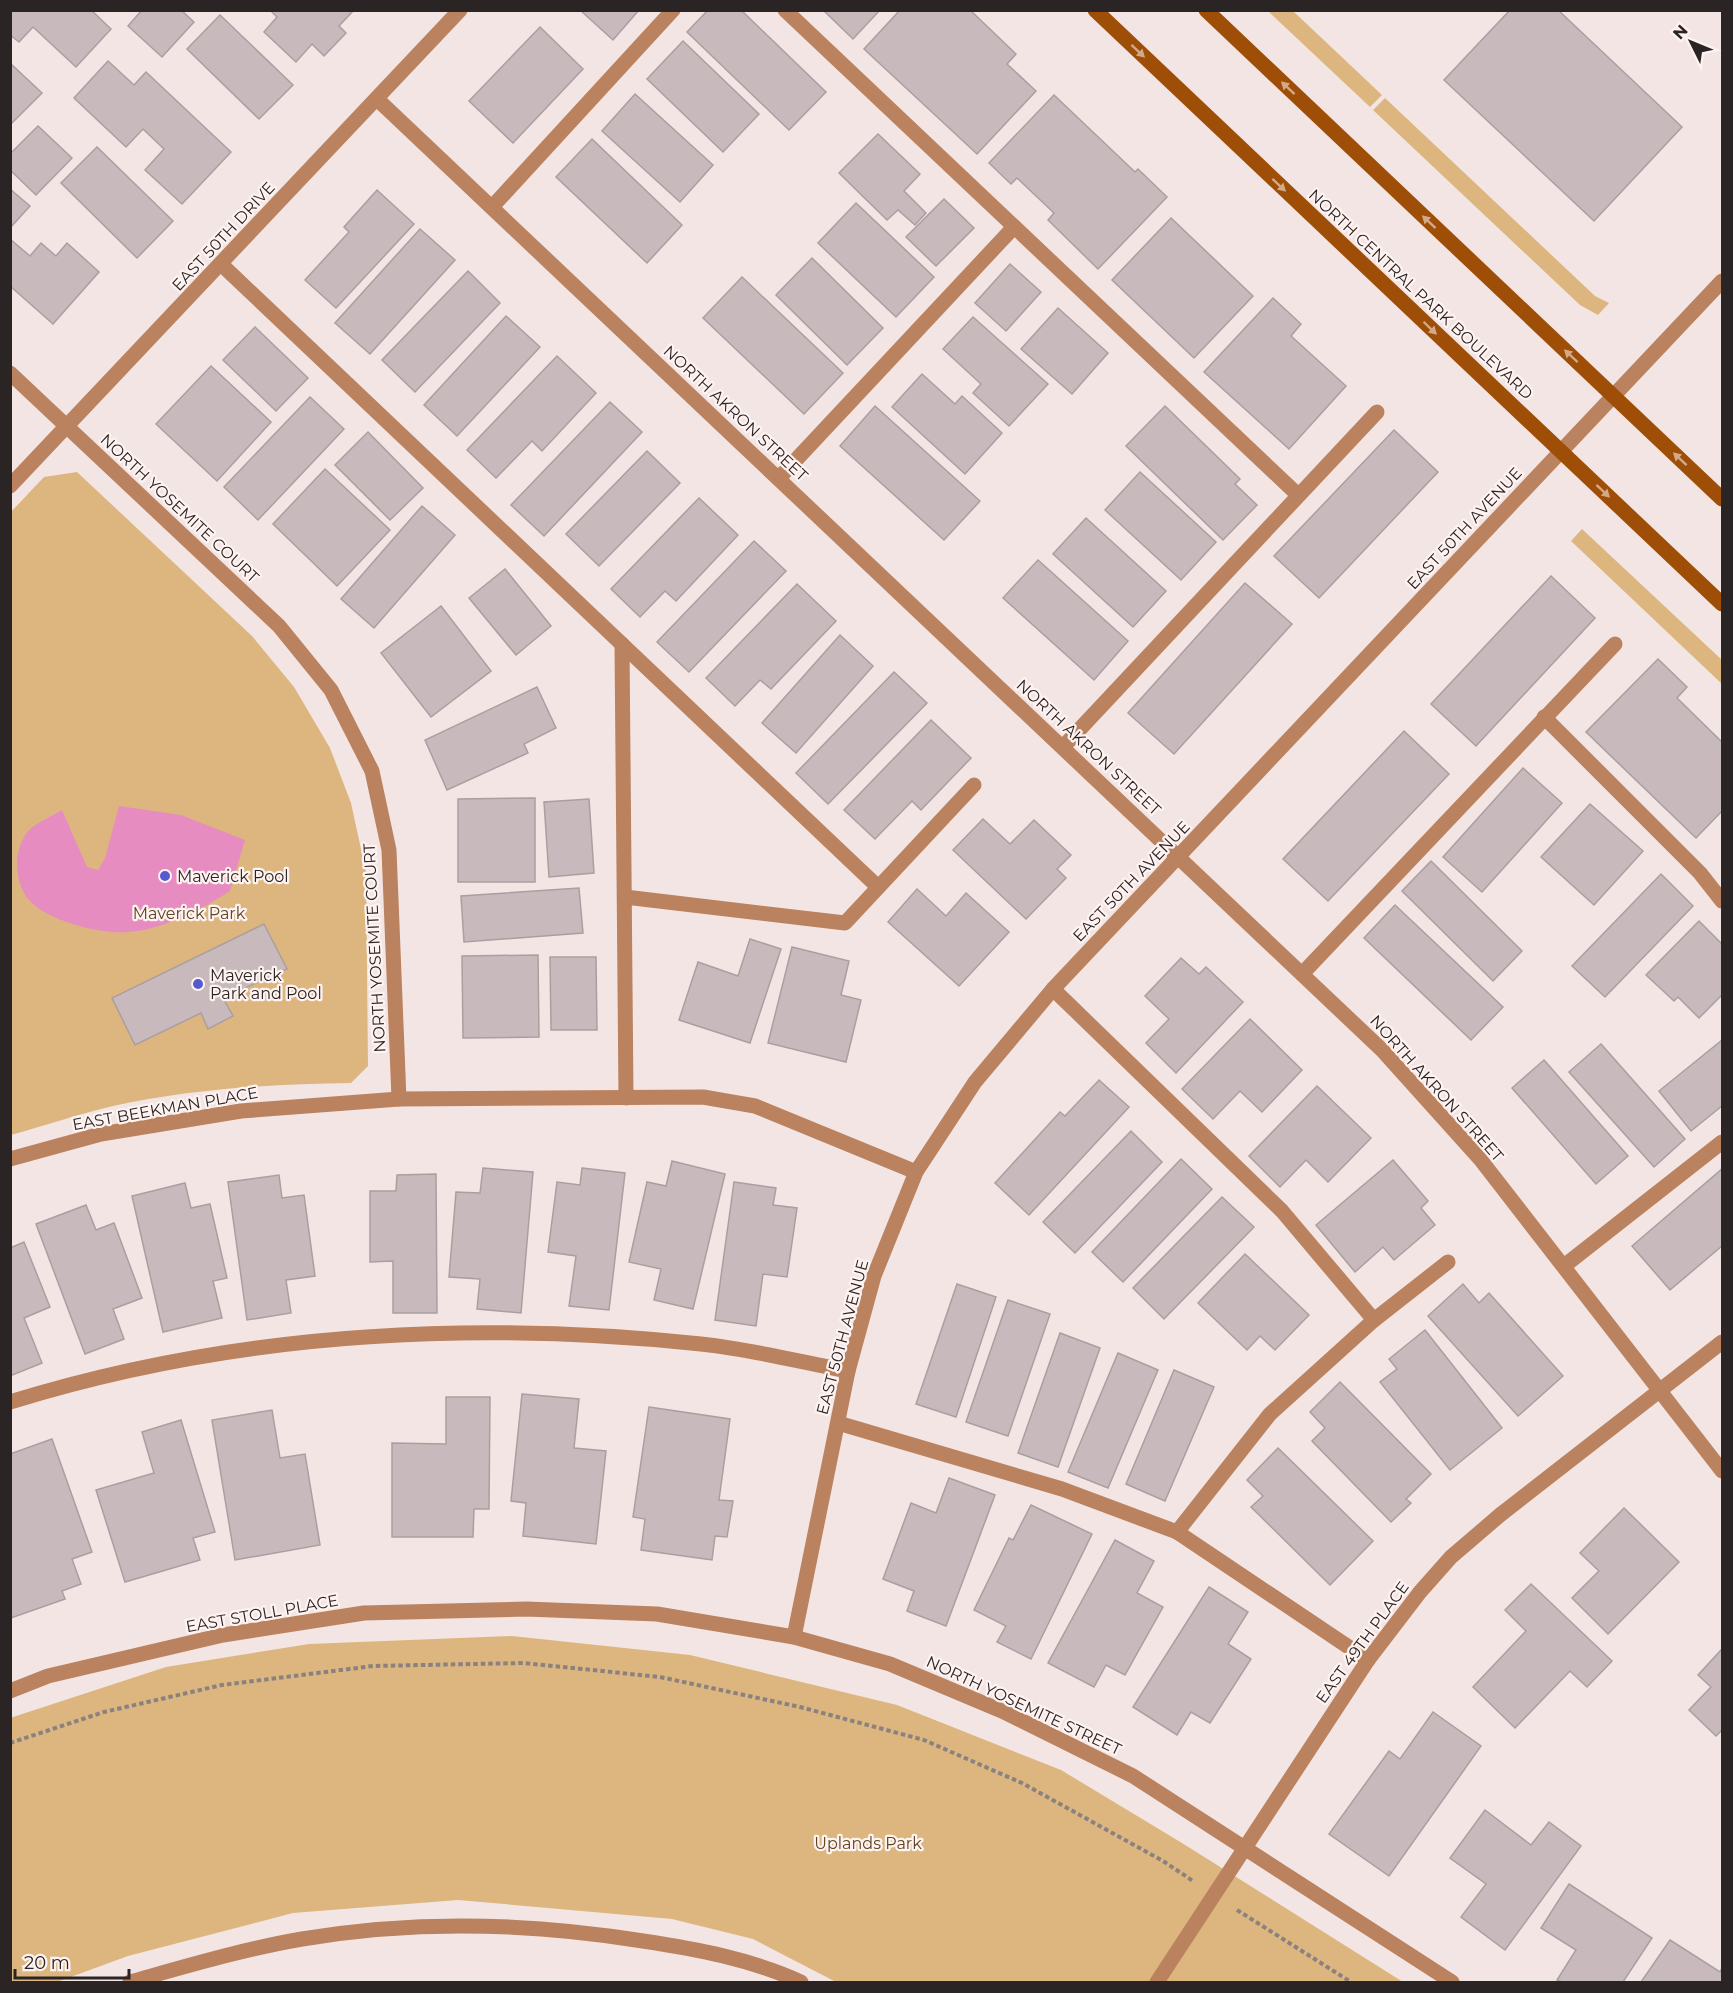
<svg xmlns="http://www.w3.org/2000/svg" width="1733" height="1993" font-family="Montserrat,sans-serif">
  <rect width="100%" height="100%" fill="#f3e5e3"/>
  <g fill="#ddb67f">
    <polygon points="1268,11 1293,11 1382,95 1370,107"/>
    <polygon points="1385,98 1595,296 1609,303 1598,315 1580,305 1373,110"/>
    <path d="M 77,472 L 252,636 L 294,687 L 330,748 L 351,803 L 366,872 L 368,1066 L 351,1083 C 270,1084 191,1089 113,1106 C 78,1114 44,1126 11,1135 L 10,513 L 44,477 Z"/>
    <polygon points="1582,529 1722,660 1722,684 1571,541"/>
    <polygon points="512,1636 690,1655 897,1705 1061,1770 1182,1843 1403,1982 836,1982 753,1939 672,1919 458,1900 293,1913 128,1956 57,1982 11,1982 10,1718 166,1667 309,1644"/>
  </g>
  <path fill="#e78cc0" d="M 119,806 L 181,815 L 245,840 L 230,891 C 201,910 164,929 129,932 C 102,935 48,921 30,901 C 20,891 17,875 17,863 C 17,852 22,837 30,829 C 38,822 52,816 62,810 L 87,867 L 98,870 L 105,858 Z"/>
  <g fill="#c8babc" stroke="#ab9ea0" stroke-width="1.5">
    <polygon points="10,10 91,10 111,29 76,67 33,27 19,42 10,35"/>
    <polygon points="142,10 181,10 194,22 162,57 128,26"/>
    <polygon points="270,10 351,10 352,12 339,26 346,33 324,56 312,44 296,62 264,32 277,17"/>
    <polygon points="580,10 639,10 613,40"/>
    <polygon points="708,10 741,10 826,92 789,130 687,32"/>
    <polygon points="823,10 880,10 853,39"/>
    <polygon points="900,10 970,10 1016,54 1007,64 1036,91 977,154 864,49"/>
    <polygon points="1510,10 1558,10 1682,127 1594,221 1444,80"/>
    <polygon points="220,15 293,85 259,119 187,49"/>
    <polygon points="540,27 583,69 513,143 469,101"/>
    <polygon points="683,41 759,114 723,152 647,79"/>
    <polygon points="108,61 134,85 146,72 231,152 182,204 145,170 164,149 143,129 126,147 74,98"/>
    <polygon points="10,63 42,93 10,125"/>
    <polygon points="635,94 713,165 680,202 602,131"/>
    <polygon points="1054,95 1135,172 1138,169 1167,197 1098,269 1048,220 1054,213 1017,178 1011,184 989,163"/>
    <polygon points="38,126 72,158 36,195 10,170 10,154"/>
    <polygon points="878,134 920,174 904,191 926,213 915,225 898,210 887,220 839,173"/>
    <polygon points="592,139 682,225 647,263 556,177"/>
    <polygon points="97,147 173,221 137,258 61,183"/>
    <polygon points="10,189 30,206 10,228"/>
    <polygon points="377,190 414,224 336,308 305,280 349,232 344,227"/>
    <polygon points="944,199 974,228 936,266 906,237"/>
    <polygon points="856,203 934,277 896,317 818,243"/>
    <polygon points="1171,218 1253,296 1194,358 1112,280"/>
    <polygon points="420,229 455,260 370,354 335,323"/>
    <polygon points="10,239 30,256 41,243 56,256 67,243 99,272 53,324 10,286"/>
    <polygon points="812,258 883,328 847,365 776,295"/>
    <polygon points="1010,264 1041,292 1006,331 975,303"/>
    <polygon points="468,271 500,303 415,392 382,360"/>
    <polygon points="742,277 843,373 804,414 703,318"/>
    <polygon points="1273,298 1301,324 1291,336 1346,386 1289,449 1204,372"/>
    <polygon points="1058,308 1108,353 1072,394 1021,349"/>
    <polygon points="506,316 540,347 457,436 424,405"/>
    <polygon points="973,317 1048,384 1009,426 973,393 981,384 943,349"/>
    <polygon points="255,327 308,378 276,411 223,360"/>
    <polygon points="557,356 596,393 542,451 532,441 496,478 467,450"/>
    <polygon points="211,366 271,422 217,481 156,424"/>
    <polygon points="922,374 955,404 962,396 1002,433 965,474 892,407"/>
    <polygon points="310,397 344,429 258,520 224,487"/>
    <polygon points="610,402 642,432 544,536 511,505"/>
    <polygon points="875,406 980,501 944,540 840,446"/>
    <polygon points="1165,406 1240,479 1235,484 1257,505 1223,540 1126,446"/>
    <polygon points="1394,430 1438,472 1319,598 1274,556"/>
    <polygon points="368,432 423,488 390,520 335,465"/>
    <polygon points="647,451 680,483 599,566 566,534"/>
    <polygon points="325,469 390,530 337,586 273,524"/>
    <polygon points="1140,472 1216,542 1181,580 1105,510"/>
    <polygon points="699,498 738,535 676,601 665,591 640,617 611,589"/>
    <polygon points="422,506 455,535 374,628 341,599"/>
    <polygon points="1086,518 1166,591 1133,627 1053,554"/>
    <polygon points="754,541 786,571 689,672 657,642"/>
    <polygon points="1038,560 1128,641 1094,680 1003,598"/>
    <polygon points="505,569 551,626 516,655 469,598"/>
    <polygon points="1551,576 1595,618 1476,746 1431,704"/>
    <polygon points="1245,583 1292,624 1174,754 1128,713"/>
    <polygon points="797,584 836,621 771,689 760,680 735,706 706,678"/>
    <polygon points="441,606 491,671 431,717 381,653"/>
    <polygon points="840,635 873,666 796,753 762,723"/>
    <polygon points="1658,659 1687,687 1677,698 1722,742 1722,811 1696,838 1586,732"/>
    <polygon points="894,672 927,703 828,804 796,773"/>
    <polygon points="537,687 556,728 524,744 528,753 447,790 425,740"/>
    <polygon points="931,720 971,758 921,810 912,801 875,839 844,810"/>
    <polygon points="1404,731 1449,774 1328,901 1283,859"/>
    <polygon points="1523,768 1562,803 1482,892 1443,857"/>
    <polygon points="535,798 535,882 458,882 458,799"/>
    <polygon points="589,799 594,873 549,877 544,802"/>
    <polygon points="1590,804 1643,851 1594,905 1541,857"/>
    <polygon points="983,819 1010,844 1034,820 1071,855 1057,869 1066,878 1026,919 953,850"/>
    <polygon points="1431,861 1522,951 1493,981 1402,891"/>
    <polygon points="1661,874 1693,906 1605,997 1572,966"/>
    <polygon points="579,888 583,933 464,942 461,896"/>
    <polygon points="917,889 946,916 966,893 1009,932 959,986 888,922"/>
    <polygon points="1395,905 1503,1007 1471,1040 1364,938"/>
    <polygon points="1699,921 1722,944 1722,995 1699,1018 1678,997 1674,1001 1646,975"/>
    <polygon points="264,924 287,969 223,998 233,1016 208,1029 201,1013 135,1045 112,998"/>
    <polygon points="750,939 781,949 750,1043 679,1020 698,962 738,976"/>
    <polygon points="792,947 849,961 841,995 861,1000 846,1062 768,1043"/>
    <polygon points="538,955 539,1037 463,1038 462,956"/>
    <polygon points="550,957 596,957 597,1030 551,1030"/>
    <polygon points="1181,958 1199,974 1206,967 1243,1002 1176,1073 1146,1043 1169,1019 1145,996"/>
    <polygon points="1250,1019 1302,1070 1262,1112 1240,1091 1213,1119 1182,1089"/>
    <polygon points="1722,1040 1722,1106 1691,1131 1659,1091"/>
    <polygon points="1601,1044 1685,1139 1654,1167 1569,1072"/>
    <polygon points="1544,1060 1628,1156 1596,1184 1512,1088"/>
    <polygon points="1099,1080 1129,1107 1029,1215 995,1183 1060,1112 1065,1116"/>
    <polygon points="1317,1086 1371,1138 1328,1182 1306,1160 1280,1187 1249,1156"/>
    <polygon points="1131,1131 1162,1162 1075,1253 1043,1222"/>
    <polygon points="1181,1159 1212,1189 1123,1282 1092,1252"/>
    <polygon points="1393,1160 1428,1201 1421,1208 1435,1225 1394,1260 1383,1247 1355,1272 1316,1225"/>
    <polygon points="672,1161 725,1174 693,1309 654,1300 661,1269 629,1262 647,1182 666,1186"/>
    <polygon points="483,1168 533,1172 521,1313 477,1309 480,1279 449,1277 456,1192 480,1193"/>
    <polygon points="582,1168 625,1173 609,1310 569,1306 576,1256 548,1252 557,1182 580,1185"/>
    <polygon points="1722,1169 1722,1246 1670,1290 1632,1246"/>
    <polygon points="436,1174 437,1313 393,1313 393,1261 370,1262 370,1191 396,1191 397,1175"/>
    <polygon points="279,1175 282,1198 304,1195 315,1276 286,1280 291,1313 247,1320 228,1182"/>
    <polygon points="734,1182 776,1188 773,1205 797,1208 787,1277 763,1274 756,1326 715,1320"/>
    <polygon points="185,1183 191,1208 210,1204 227,1278 213,1281 222,1318 163,1332 132,1196"/>
    <polygon points="1222,1197 1254,1227 1164,1319 1133,1288"/>
    <polygon points="86,1205 96,1230 114,1223 142,1298 113,1309 124,1339 85,1354 36,1224"/>
    <polygon points="24,1242 50,1307 24,1318 42,1363 10,1376 10,1248"/>
    <polygon points="1245,1254 1309,1315 1275,1350 1260,1336 1247,1350 1198,1303"/>
    <polygon points="957,1284 996,1297 956,1417 916,1404"/>
    <polygon points="1463,1284 1479,1303 1489,1293 1563,1376 1518,1416 1428,1316"/>
    <polygon points="1008,1300 1050,1314 1008,1436 966,1422"/>
    <polygon points="1425,1330 1502,1428 1450,1470 1380,1382 1397,1369 1389,1359"/>
    <polygon points="1060,1333 1100,1348 1058,1467 1018,1453"/>
    <polygon points="1118,1353 1158,1370 1108,1488 1068,1472"/>
    <polygon points="1174,1370 1214,1387 1165,1501 1126,1484"/>
    <polygon points="1340,1382 1431,1474 1406,1499 1411,1503 1391,1522 1312,1441 1325,1428 1310,1412"/>
    <polygon points="522,1394 579,1399 574,1448 606,1451 596,1544 523,1536 526,1503 511,1501"/>
    <polygon points="446,1397 490,1397 489,1509 474,1509 473,1537 392,1537 392,1443 446,1444"/>
    <polygon points="649,1407 730,1419 719,1500 733,1501 727,1537 715,1536 712,1560 641,1550 645,1519 633,1517"/>
    <polygon points="272,1410 280,1458 305,1454 320,1545 235,1560 212,1420"/>
    <polygon points="181,1420 215,1532 193,1538 200,1560 125,1582 96,1490 154,1473 142,1432"/>
    <polygon points="52,1439 92,1552 72,1559 81,1584 62,1591 65,1599 11,1618 10,1454"/>
    <polygon points="1278,1448 1373,1541 1330,1585 1251,1507 1263,1496 1247,1480"/>
    <polygon points="949,1478 995,1495 946,1626 907,1611 914,1591 883,1579 911,1503 936,1513"/>
    <polygon points="1031,1505 1092,1534 1031,1659 997,1642 1006,1626 974,1610 1009,1538 1013,1540"/>
    <polygon points="1624,1508 1679,1562 1608,1634 1572,1598 1599,1571 1580,1553"/>
    <polygon points="1115,1540 1154,1561 1137,1593 1163,1607 1125,1675 1106,1665 1094,1687 1048,1663"/>
    <polygon points="1531,1584 1612,1661 1587,1687 1570,1671 1515,1728 1473,1687 1526,1631 1505,1610"/>
    <polygon points="1209,1587 1248,1612 1228,1644 1251,1659 1210,1723 1191,1712 1177,1735 1133,1707"/>
    <polygon points="1722,1649 1722,1730 1716,1736 1689,1710 1711,1687 1698,1675"/>
    <polygon points="1433,1712 1481,1746 1389,1876 1329,1834 1389,1751 1400,1759"/>
    <polygon points="1485,1810 1531,1845 1549,1822 1581,1846 1505,1950 1461,1917 1486,1884 1450,1858"/>
    <polygon points="1569,1884 1652,1938 1623,1982 1562,1982 1557,1980 1576,1950 1541,1928"/>
    <polygon points="1670,1940 1720,1972 1722,1968 1722,1982 1641,1982"/>
  </g>
  <g fill="none" stroke-linecap="round" stroke-linejoin="round">
    <g stroke="#8b8280" stroke-width="4" stroke-dasharray="4.5 3" stroke-linecap="butt">
      <polyline points="10,1743 104,1712 222,1685 373,1666 524,1663 660,1677 800,1707 924,1740 1022,1783 1163,1861 1193,1881"/>
      <polyline points="1237,1910 1351,1982"/>
    </g>
    <g stroke="#ba825f" stroke-width="15">
      <polyline points="785,10 1298,495"/>
      <polyline points="492,207 673,10"/>
      <polyline points="222,265 878,887"/>
      <polyline points="779,478 1014,227"/>
      <polyline points="622,644 626,1098"/>
      <polyline points="1544,717 1700,873 1722,901"/>
      <polyline points="1063,747 1377,412"/>
      <polyline points="625,897 845,923 974,785"/>
      <polyline points="1302,974 1615,644"/>
      <polyline points="1053,989 1282,1211 1374,1320"/>
      <polyline points="1564,1266 1722,1142"/>
      <path d="M 10,1402 C 233,1333 470,1320 701,1344 C 750,1349 800,1362 848,1371"/>
      <polyline points="838,1423 1062,1489 1177,1532 1368,1660"/>
      <polyline points="1177,1532 1270,1414 1374,1320 1448,1262"/>
    </g>
    <g stroke="#ba825f" stroke-width="15">
      <polyline points="377,99 1382,1050 1480,1159 1722,1471"/>
      <polyline points="10,373 279,626 331,690 372,771 389,850 399,1099"/>
      <polyline points="10,486 460,10"/>
      <polyline points="10,1159 101,1134 241,1111 399,1099 703,1097 755,1106 916,1172"/>
      <polyline points="794,1637 848,1371 874,1276 916,1172 975,1082 1053,989 1722,281"/>
      <polyline points="10,1691 48,1676 223,1635 364,1613 526,1609 657,1614 794,1637 890,1664 1002,1711 1133,1776 1452,1982"/>
      <path d="M 130,1982 C 187,1966 244,1949 302,1939 C 414,1920 531,1923 643,1941 C 696,1949 751,1959 801,1982"/>
      <polyline points="1157,1982 1368,1660 1420,1592 1451,1557 1500,1515 1722,1342"/>
    </g>
    <g stroke="#9e4e06" stroke-width="15">
      <polyline points="1095,10 1722,604"/>
      <polyline points="1206,10 1722,499"/>
    </g>
  </g>
  <defs><path id="oneway-solid" d="M-6-.8H1V-3.2L6.5 0L1 3.2V.8H-6Z" transform="scale(1.5)"/></defs>
  <g fill="#d3a987">
    <use href="#oneway-solid" transform="translate(1138 51) rotate(43)"/>
    <use href="#oneway-solid" transform="translate(1288 88) rotate(-137)"/>
    <use href="#oneway-solid" transform="translate(1279 185) rotate(43)"/>
    <use href="#oneway-solid" transform="translate(1429 222) rotate(-137)"/>
    <use href="#oneway-solid" transform="translate(1430 328) rotate(44)"/>
    <use href="#oneway-solid" transform="translate(1571 356) rotate(-137)"/>
    <use href="#oneway-solid" transform="translate(1680 459) rotate(-137)"/>
    <use href="#oneway-solid" transform="translate(1603 491) rotate(43)"/>
  </g>
  <g fill="#5659d0" stroke="#fef3f1" stroke-width="2">
    <circle cx="165" cy="876" r="6"/>
    <circle cx="198" cy="984" r="6"/>
  </g>
  <g text-anchor="middle" stroke-width="4.5" stroke-linejoin="round" paint-order="stroke">
    <g font-size="16" fill="#2a2524" stroke="#fef3f1">
      <text transform="translate(223 236) rotate(-47)" y="6">EAST 50TH DRIVE</text>
      <text transform="translate(1421 294) rotate(43)" y="6">NORTH CENTRAL PARK BOULEVARD</text>
      <text transform="translate(736 413) rotate(43)" y="6">NORTH AKRON STREET</text>
      <text transform="translate(180 508) rotate(43)" y="6">NORTH YOSEMITE COURT</text>
      <text transform="translate(1464 528) rotate(-47)" y="6">EAST 50TH AVENUE</text>
      <text transform="translate(1089 747) rotate(43)" y="6">NORTH AKRON STREET</text>
      <text transform="translate(1131 881) rotate(-46)" y="6">EAST 50TH AVENUE</text>
      <text transform="translate(374 948) rotate(-93)" y="6">NORTH YOSEMITE COURT</text>
      <text transform="translate(1437 1088) rotate(48)" y="6">NORTH AKRON STREET</text>
      <text transform="translate(165 1108) rotate(-10)" y="6">EAST BEEKMAN PLACE</text>
      <text transform="translate(842 1337) rotate(-75)" y="6">EAST 50TH AVENUE</text>
      <text transform="translate(262 1613) rotate(-10)" y="6">EAST STOLL PLACE</text>
      <text transform="translate(1362 1642) rotate(-54)" y="6">EAST 49TH PLACE</text>
      <text transform="translate(1024 1705) rotate(25)" y="6">NORTH YOSEMITE STREET</text>
    </g>
    <g font-size="16" fill="#2a2524" stroke="#fef3f1" text-anchor="start">
      <text x="177" y="882">Maverick Pool</text>
      <text x="210" y="981">Maverick<tspan x="210" dy="18">Park and Pool</tspan></text>
    </g>
    <g font-size="16" fill="#5e4620" stroke="#fef3f1">
      <text x="189" y="919">Maverick Park</text>
      <text x="868" y="1849">Uplands Park</text>
    </g>
  </g>
  <rect width="1733" height="1993" fill="none" stroke="#2a2524" stroke-width="24"/>
  <g transform="translate(1691 42) rotate(313)" stroke="#fef3f1" stroke-width="4.5" paint-order="stroke">
  <path d="M0-4.5L10 22L0 15L-10 22Z" fill="#2a2524"/>
  <text y="-9" font-size="16" font-weight="bold" text-anchor="middle" fill="#2a2524">N</text>
  </g>
  <path d="M15 1969v9h114v-9" fill="none" stroke="#2a2524" stroke-width="3"/>
  <text x="24" y="1969" font-size="18" fill="#2a2524" stroke="#fef3f1" stroke-width="4.5" paint-order="stroke">20 m</text>
</svg>
